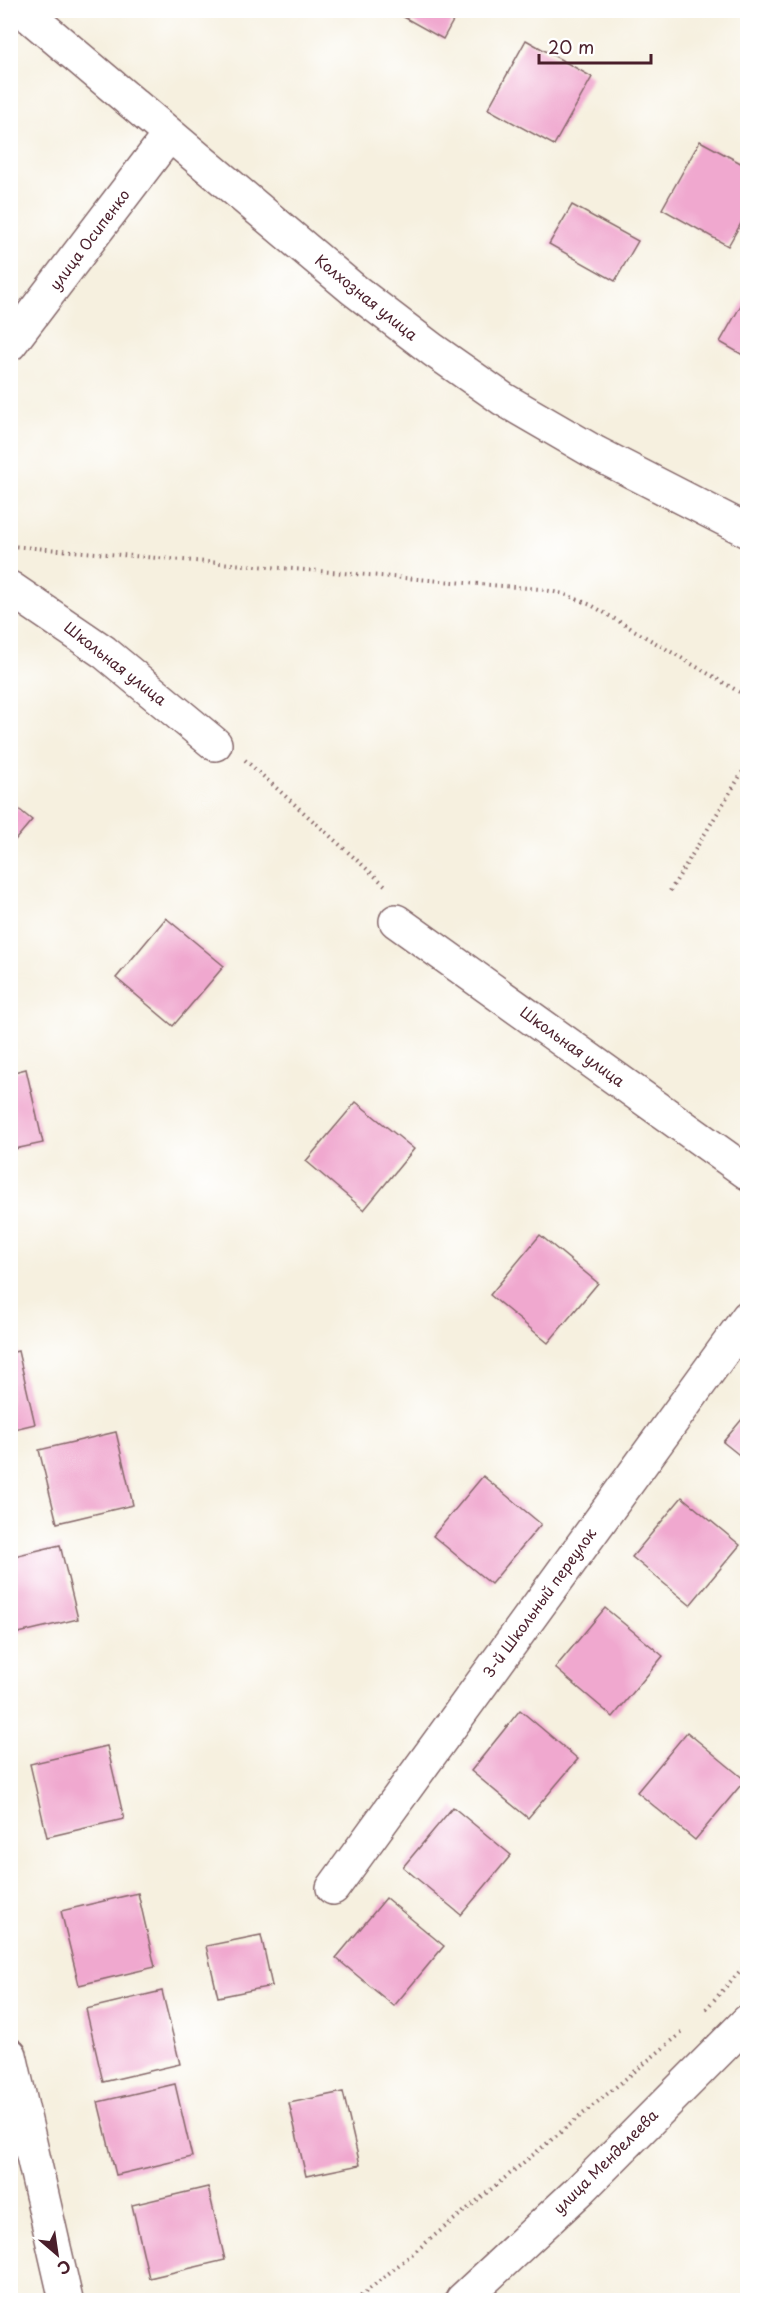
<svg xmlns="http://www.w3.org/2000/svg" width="758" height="2311" font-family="'Playpen Sans',sans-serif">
  <rect width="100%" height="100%" fill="#fff"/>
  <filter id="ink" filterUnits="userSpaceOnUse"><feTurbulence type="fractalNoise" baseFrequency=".0167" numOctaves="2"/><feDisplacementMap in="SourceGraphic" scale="12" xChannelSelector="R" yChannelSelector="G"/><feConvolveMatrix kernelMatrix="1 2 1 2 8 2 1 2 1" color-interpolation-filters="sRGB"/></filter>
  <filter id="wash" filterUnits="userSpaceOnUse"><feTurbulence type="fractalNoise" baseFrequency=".008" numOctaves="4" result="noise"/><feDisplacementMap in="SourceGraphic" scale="24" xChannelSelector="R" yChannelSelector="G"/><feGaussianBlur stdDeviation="1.35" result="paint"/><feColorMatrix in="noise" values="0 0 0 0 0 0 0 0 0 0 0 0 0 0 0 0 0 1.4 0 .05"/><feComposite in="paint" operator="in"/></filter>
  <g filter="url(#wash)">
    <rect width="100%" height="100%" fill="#f6f0df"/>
    <g id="blocks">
      <g fill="#f0a8cf">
        <polygon points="391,10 459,10 443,39"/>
        <polygon points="526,40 592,77 554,145 488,109"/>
        <polygon points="700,141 748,167 748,211 728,246 662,209"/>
        <polygon points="572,205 638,241 615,281 549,244"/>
        <polygon points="748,293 748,358 720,342"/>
        <polygon points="10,802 32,820 10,846"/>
        <polygon points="166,918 224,966 173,1026 116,978"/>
        <polygon points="26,1069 43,1143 10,1150 10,1073"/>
        <polygon points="356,1102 414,1149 364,1210 306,1161"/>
        <polygon points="540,1235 598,1283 548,1343 490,1295"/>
        <polygon points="18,1351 35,1424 10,1430 10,1353"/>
        <polygon points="748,1412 748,1462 723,1442"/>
        <polygon points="116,1432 133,1505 57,1523 39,1450"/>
        <polygon points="483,1476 541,1524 491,1584 433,1536"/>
        <polygon points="682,1497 740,1545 690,1605 632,1557"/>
        <polygon points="60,1545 78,1619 10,1635 10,1557"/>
        <polygon points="605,1608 663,1656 613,1717 555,1668"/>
        <polygon points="520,1710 578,1759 528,1818 471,1771"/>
        <polygon points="687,1732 745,1780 695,1840 637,1792"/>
        <polygon points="107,1746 124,1819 47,1837 30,1764"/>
        <polygon points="453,1807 511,1855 461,1915 403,1867"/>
        <polygon points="138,1893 155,1967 79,1985 61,1911"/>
        <polygon points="386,1898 444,1946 394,2006 336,1958"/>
        <polygon points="261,1935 272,1986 218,1997 206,1946"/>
        <polygon points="162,1991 180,2064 103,2082 86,2009"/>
        <polygon points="175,2084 192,2157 116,2175 98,2102"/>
        <polygon points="343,2092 360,2165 306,2176 289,2103"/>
        <polygon points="208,2187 225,2260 149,2278 132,2205"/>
      </g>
    </g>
  </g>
  <g filter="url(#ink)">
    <use href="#blocks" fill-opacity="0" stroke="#86686a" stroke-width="1.5"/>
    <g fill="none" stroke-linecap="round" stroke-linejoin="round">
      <g stroke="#86686a" stroke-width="36">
        <g id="street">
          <polyline points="10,588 104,652 215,744"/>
          <polyline points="396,921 748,1173"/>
          <polyline points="333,1888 748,1317"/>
          <polyline points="10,2055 66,2300"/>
          <polyline points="462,2300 580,2190 748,2021"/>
        </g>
      </g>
      <g stroke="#86686a" stroke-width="36">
        <g id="secondary">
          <polyline points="22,10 353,289 433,350 503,399 596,453 748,531"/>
          <polyline points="10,344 169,135"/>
        </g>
      </g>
      <g stroke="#86686a" stroke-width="4" stroke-dasharray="1.5 4.5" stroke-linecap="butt">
        <polyline points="10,546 540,589 564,594 591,605 748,697"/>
        <polyline points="245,760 387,887"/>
        <polyline points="670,891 748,763"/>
        <polyline points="706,2009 748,1962"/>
        <polyline points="356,2300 684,2031"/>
      </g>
      <use href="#street" stroke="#fff" stroke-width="33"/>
      <use href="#secondary" stroke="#fff" stroke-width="33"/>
    </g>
  </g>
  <g text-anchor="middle" stroke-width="4.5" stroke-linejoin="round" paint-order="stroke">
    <g font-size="15" fill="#4a1f2b" stroke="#fff">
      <text transform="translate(90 240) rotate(-53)" y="5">улица Осипенко</text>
      <text transform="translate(366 298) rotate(39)" y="5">Колхозная улица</text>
      <text transform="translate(115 664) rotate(38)" y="5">Школьная улица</text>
      <text transform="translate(572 1047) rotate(36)" y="5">Школьная улица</text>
      <text transform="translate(540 1603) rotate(-54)" y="5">3-й Школьный переулок</text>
      <text transform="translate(606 2162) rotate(-45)" y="5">улица Менделеева</text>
    </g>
  </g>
  <rect width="758" height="2311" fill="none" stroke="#fff" stroke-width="36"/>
  <g transform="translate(57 2254) rotate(151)" stroke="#ffffff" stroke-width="4.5" paint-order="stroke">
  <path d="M0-4.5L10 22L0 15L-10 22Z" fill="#4a1f2b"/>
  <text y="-9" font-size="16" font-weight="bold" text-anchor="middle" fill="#4a1f2b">С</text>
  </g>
  <path d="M539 54v9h112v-9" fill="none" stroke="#4a1f2b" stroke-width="3"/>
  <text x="548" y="54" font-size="18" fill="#4a1f2b" stroke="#ffffff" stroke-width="4.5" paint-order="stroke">20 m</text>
</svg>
